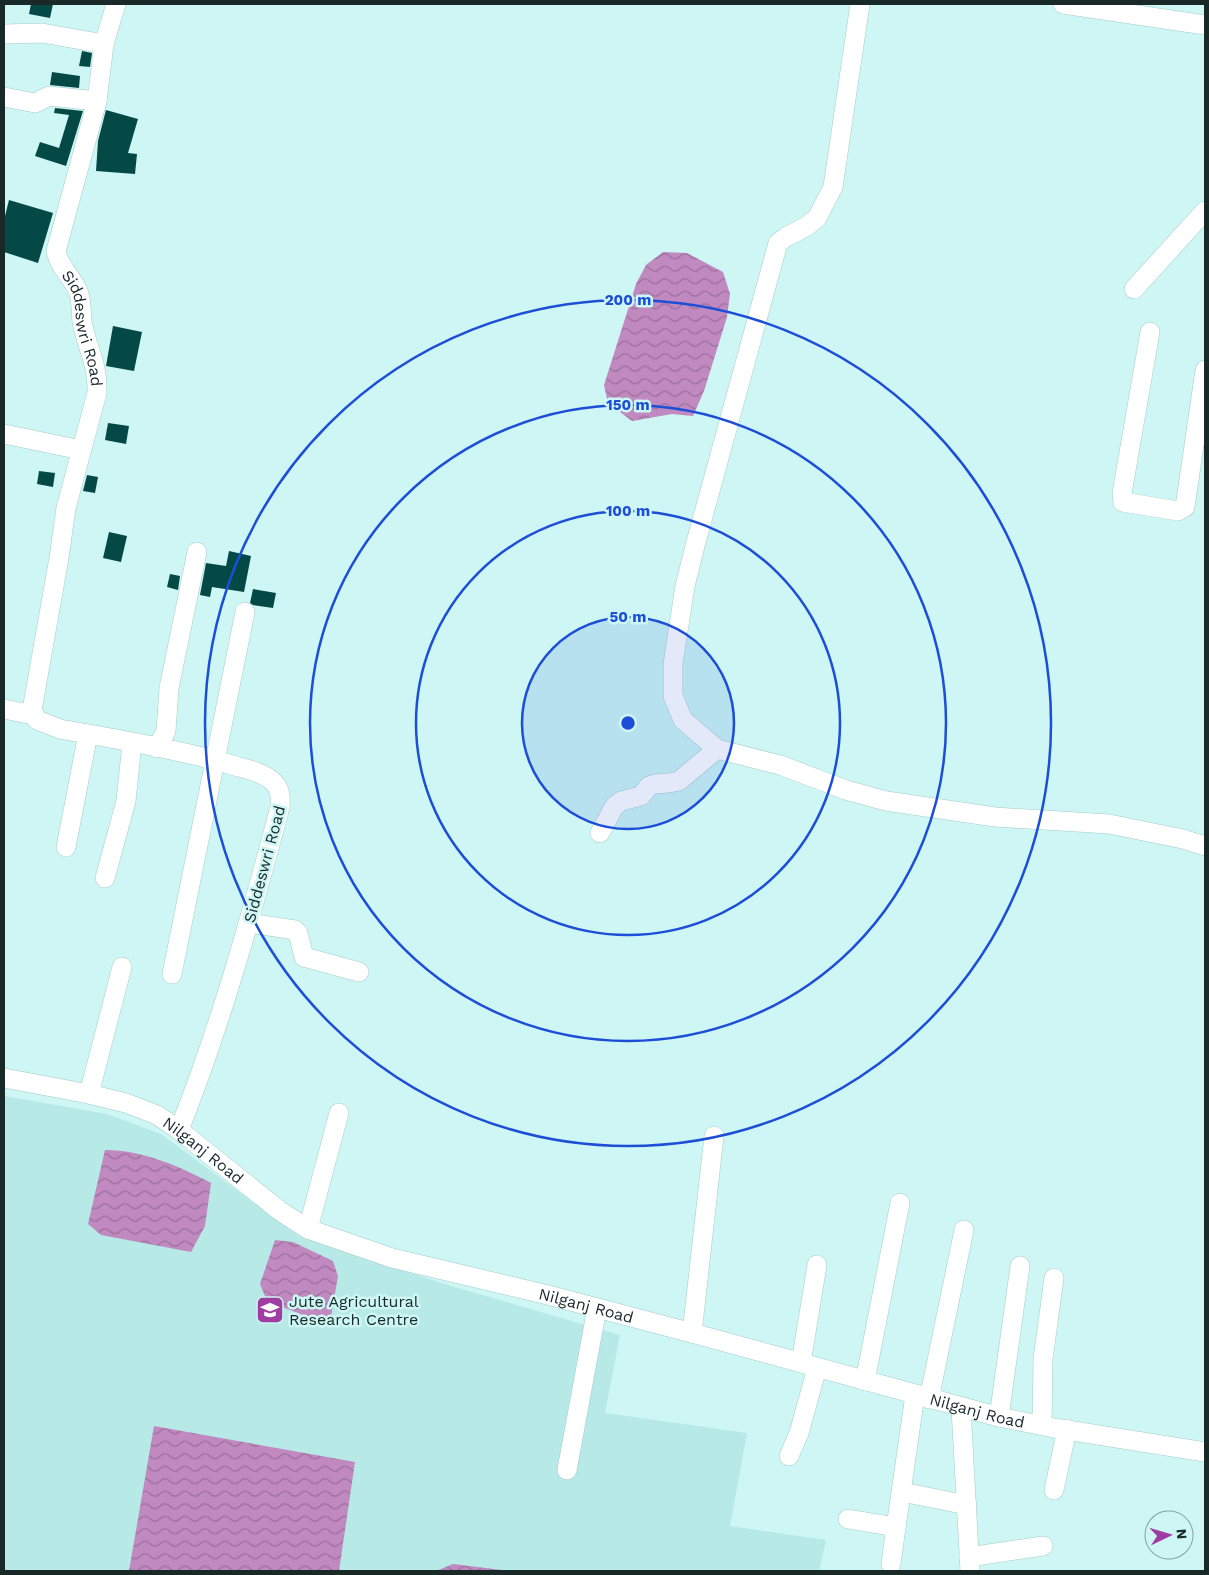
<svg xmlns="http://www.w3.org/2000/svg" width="1209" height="1575" font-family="'Work Sans',sans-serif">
  <defs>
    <pattern id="water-waves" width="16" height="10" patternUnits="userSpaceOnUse" patternTransform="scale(1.25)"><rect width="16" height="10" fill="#c089c0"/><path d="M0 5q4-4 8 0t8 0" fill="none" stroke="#9b709c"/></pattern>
  </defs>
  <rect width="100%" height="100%" fill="#cdf6f4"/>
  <polygon fill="#b7e9e7" points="4,1096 107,1114 161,1134 300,1237 451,1286 620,1335 605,1413 747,1433 730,1526 826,1540 819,1571 4,1571"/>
  <g fill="url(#water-waves)">
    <polygon points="663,252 687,253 723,272 730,294 727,317 704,391 693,416 672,414 632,421 608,403 604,385 636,284 646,265"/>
    <path d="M 105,1150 C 142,1150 179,1166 211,1183 L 205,1226 L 191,1252 L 101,1235 L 88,1224 Z"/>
    <polygon points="275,1240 293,1242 333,1261 338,1276 331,1317 311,1318 267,1301 260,1284"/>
    <polygon points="154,1426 355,1462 339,1571 129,1571"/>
    <polygon points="453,1564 502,1570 502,1571 436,1571"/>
  </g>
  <g fill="#054947">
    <polygon points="31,4 53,4 50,18 29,14"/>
    <polygon points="82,51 92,53 90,67 79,66"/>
    <polygon points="52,72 80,76 79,88 50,85"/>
    <polygon points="55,108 83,111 66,166 35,156 40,142 59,148 69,115 54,113"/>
    <polygon points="106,110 138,119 128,153 137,154 135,174 96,171 98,141"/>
    <polygon points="9,200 53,213 38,263 4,252 4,220"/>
    <polygon points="113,326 142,332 134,371 106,366"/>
    <polygon points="108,423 129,426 126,444 105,440"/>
    <polygon points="39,471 55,473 53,487 37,484"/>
    <polygon points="87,475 98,477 95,493 83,491"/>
    <polygon points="109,532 127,536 121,562 103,558"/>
    <polygon points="229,551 251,556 244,592 212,587 210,597 200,595 206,563 226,566"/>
    <polygon points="170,574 180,576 178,590 167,587"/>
    <polygon points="253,589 276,593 273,608 253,605 250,603"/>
  </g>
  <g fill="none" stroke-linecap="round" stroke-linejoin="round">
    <g stroke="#a5ccca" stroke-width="20">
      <g id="minor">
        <path id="s1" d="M 116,4 L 104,44 L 97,101 L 56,251 C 59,267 72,277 78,291 C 82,301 81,312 82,322 C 87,349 98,363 97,393 L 66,508 L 59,558 L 32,710 L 37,720 L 60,729 C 117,739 176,749 232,765 C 245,769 260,771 271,780 C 280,787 281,795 280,807 C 251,916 221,1025 179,1130"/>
        <polyline points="860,4 833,187 817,218 807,226 786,237 778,243 696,542 685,586 673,664 673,696 683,720 717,749 780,765 846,790 886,801 995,817 1109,824 1183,839 1205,846"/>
        <polyline points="1063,4 1205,25"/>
        <polyline points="4,34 42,33 104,44"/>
        <polyline points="4,97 35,103 49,96 97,101"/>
        <polyline points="1134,289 1205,211"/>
        <polyline points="1150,332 1122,493 1123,502 1178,511 1185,507 1205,370"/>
        <polyline points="4,434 81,450"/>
        <polyline points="4,709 33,715"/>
        <polyline points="157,748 166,731 169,688 197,552"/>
        <polyline points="600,833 614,807 621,801 641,796 649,786 655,784 669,783 679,781 717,749"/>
        <polyline points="66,847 88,734"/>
        <polyline points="105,878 126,801 132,743"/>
        <polyline points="249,923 295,930 298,933 304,957 359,972"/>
        <polyline points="172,974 245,612"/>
        <path id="s2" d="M 4,1078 L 89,1094 L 126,1103 L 157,1115 L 179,1130 L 280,1211 L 308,1229 L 392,1258 L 548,1295 L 692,1333 L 999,1417 L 1054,1428 L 1205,1452"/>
        <polyline points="89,1094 122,967"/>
        <polyline points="308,1229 339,1113"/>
        <polyline points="692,1333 714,1136"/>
        <polyline points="801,1363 817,1265"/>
        <polyline points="865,1381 900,1203"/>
        <polyline points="929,1399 964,1230"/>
        <polyline points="961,1408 970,1571"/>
        <polyline points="999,1417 1020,1266"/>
        <polyline points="1042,1425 1043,1359 1054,1278"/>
        <polyline points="789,1456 799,1433 817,1368"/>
        <polyline points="567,1470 597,1308"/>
        <polyline points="1054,1490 1067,1429"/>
        <polyline points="902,1492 967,1505"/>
        <polyline points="848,1519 896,1527 915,1395"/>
        <polyline points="969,1557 1043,1546"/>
        <polyline points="891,1564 896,1527"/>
      </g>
    </g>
    <use href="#minor" stroke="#fff" stroke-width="19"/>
  </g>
  <circle cx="628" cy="723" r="106" fill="#1d4ed8" fill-opacity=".12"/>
  <g fill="none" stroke="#1d4ed8" stroke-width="2.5">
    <circle cx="628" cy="723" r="106"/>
    <circle cx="628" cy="723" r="212"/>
    <circle cx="628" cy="723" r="318"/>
    <circle cx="628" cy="723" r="423"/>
  </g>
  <defs>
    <g id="university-square" transform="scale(1.4375)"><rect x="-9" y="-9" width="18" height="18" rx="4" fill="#a03da3" stroke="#cdf6f4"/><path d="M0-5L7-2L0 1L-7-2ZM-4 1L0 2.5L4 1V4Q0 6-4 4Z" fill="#fff"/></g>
  </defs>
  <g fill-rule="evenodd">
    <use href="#university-square" x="270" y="1310"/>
  </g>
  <g text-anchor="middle" stroke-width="5" stroke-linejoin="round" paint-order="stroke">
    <g font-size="16" fill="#192928" stroke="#cdf6f4">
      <text dy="6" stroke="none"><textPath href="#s1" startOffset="338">Siddeswri Road</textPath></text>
      <text transform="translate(264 864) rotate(-75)" y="6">Siddeswri Road</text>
      <text dy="6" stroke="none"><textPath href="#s2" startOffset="216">Nilganj Road</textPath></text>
      <text dy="6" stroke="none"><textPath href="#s2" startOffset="636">Nilganj Road</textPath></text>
      <text dy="6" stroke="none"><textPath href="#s2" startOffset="1041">Nilganj Road</textPath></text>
    </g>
    <g font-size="16" fill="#192928" stroke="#cdf6f4" text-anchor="start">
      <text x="289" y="1307">Jute Agricultural<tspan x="289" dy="18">Research Centre</tspan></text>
    </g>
  </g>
  <circle cx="628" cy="723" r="8" fill="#1d4ed8" stroke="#cdf6f4" stroke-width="2.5"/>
  <g font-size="15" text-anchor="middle" font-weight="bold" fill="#1d4ed8" stroke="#cdf6f4" stroke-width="5" stroke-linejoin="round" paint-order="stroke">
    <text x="628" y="305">200 m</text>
    <text x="628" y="410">150 m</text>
    <text x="628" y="516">100 m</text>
    <text x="628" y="622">50 m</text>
  </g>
  <rect width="1209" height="1575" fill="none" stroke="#192928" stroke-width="10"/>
  <g transform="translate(1169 1535) rotate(85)"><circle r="24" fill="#cdf6f4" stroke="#85a4a2"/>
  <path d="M0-4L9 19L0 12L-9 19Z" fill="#a03da3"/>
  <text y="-8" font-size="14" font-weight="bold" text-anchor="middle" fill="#192928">N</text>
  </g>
</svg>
